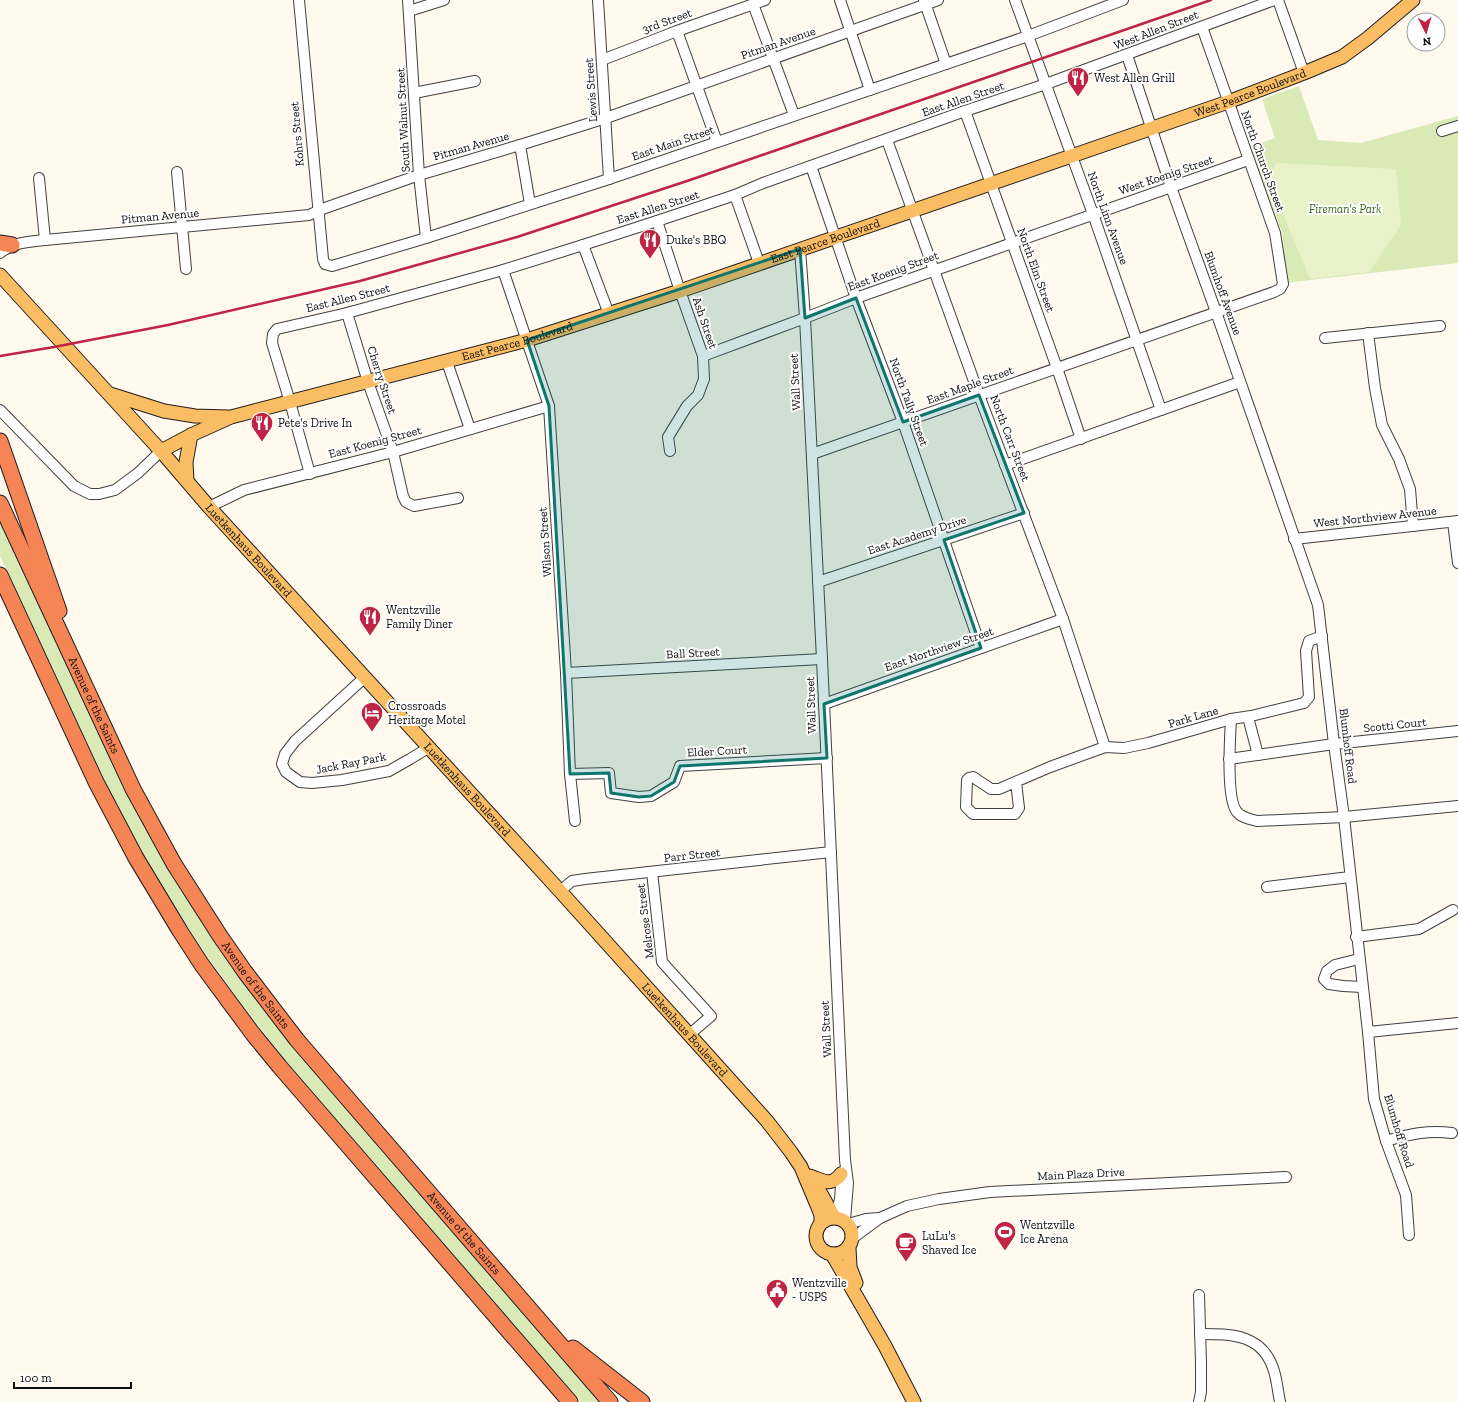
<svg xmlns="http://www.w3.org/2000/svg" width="1458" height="1402" font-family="'Zilla Slab',serif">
  <rect width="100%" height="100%" fill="#fff9ee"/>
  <g fill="#daeab7">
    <polygon points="1299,86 1318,140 1361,143 1458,116 1458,263 1285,283 1282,232 1249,147 1275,138 1262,99"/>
    <path d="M 0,519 L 217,942 L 603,1402 L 581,1402 L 288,1063 C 233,995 182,924 139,847 C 118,810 100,770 82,731 C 54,673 27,614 0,556 Z"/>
  </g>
  <polygon fill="#e9f1c9" points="1277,163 1396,169 1401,225 1369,272 1310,279 1268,178"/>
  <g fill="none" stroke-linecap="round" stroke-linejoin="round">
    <g stroke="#404040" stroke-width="12">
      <g id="minor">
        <polyline points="299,0 323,259 325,264 332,266 426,238 609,179 1028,36 1123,0"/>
        <polyline points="408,0 419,175 426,238"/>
        <polyline points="598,0 609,179"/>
        <polyline points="840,0 870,90"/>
        <polyline points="924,0 946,64"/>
        <polyline points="1015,0 1093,214 1161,410"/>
        <polyline points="1278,0 1304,73"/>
        <polyline points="753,4 794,115"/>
        <polyline points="409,11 444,0"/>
        <polyline points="677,31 717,142"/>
        <polyline points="1127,55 1171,187 1216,312 1318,605 1334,744 1344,817 1368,1032 1374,1099 1386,1141 1406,1195 1409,1235"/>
        <polyline points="602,60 677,31 765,0"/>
        <polyline points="414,93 475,81"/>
        <polyline points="965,111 1057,368 1081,439"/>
        <polyline points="1442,131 1458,126"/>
        <polyline points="887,140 979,395 1063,619 1105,747"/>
        <polyline points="520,145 530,204"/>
        <polyline points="811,166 856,298 903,422 981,648"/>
        <polyline points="177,172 186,269"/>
        <polyline points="39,178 45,240"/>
        <polyline points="735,195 759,263"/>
        <polyline points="657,221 680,291 703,356 704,379 698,395 687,406 668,437 670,451"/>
        <polyline points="583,245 609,314"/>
        <polyline points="800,249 805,318 822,659 842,1095 845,1160 848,1183 845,1220"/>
        <path d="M 0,253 C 13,242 28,242 45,240 L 309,215 L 325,208 L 419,175 L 520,145 L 606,118 L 938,0"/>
        <polyline points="503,270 549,406 566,673 570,774 575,821"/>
        <polyline points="347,313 368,382 393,452 403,496 406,502 414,506 458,498"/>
        <polyline points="1368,333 1375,388 1382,425 1399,459 1410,489 1413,526"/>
        <polyline points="1325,338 1440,326"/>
        <polyline points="703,356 805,318 856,298 1248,160"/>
        <polyline points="447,362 470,429"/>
        <polyline points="0,410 74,486 90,494 99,494 115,490 138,473 161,451"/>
        <polyline points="812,454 1274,292 1280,289 1283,284 1275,233 1202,27"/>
        <polyline points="1005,465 1240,382"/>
        <polyline points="310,474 290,402 272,343 273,334 277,329 347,313 503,270 583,245 657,221 735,195 763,183 965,111 1046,84 1274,0"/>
        <polyline points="209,507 244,490 393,452 549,406"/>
        <polyline points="1453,522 1458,563"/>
        <polyline points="1294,539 1458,521"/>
        <polyline points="818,582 1024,513"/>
        <polyline points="566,673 822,659"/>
        <polyline points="364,678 295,741 285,754 282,764 286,772 300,782 312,783 342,780 389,771 410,759 428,748"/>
        <polyline points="824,704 1063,619"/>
        <polyline points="1248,717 1258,755"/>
        <path d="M 1231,719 C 1230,738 1226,799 1237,812 C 1242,818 1250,819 1257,821 L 1344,817 L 1458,806"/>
        <polyline points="1229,759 1334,744 1458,731"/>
        <polyline points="570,774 609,773 611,793 639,797 651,796 674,782 680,766 827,758"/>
        <polyline points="1016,782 1019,808 1015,814 973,814 966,807 967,780 969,778 973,777 991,789 999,789 1050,767 1105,747 1124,748 1148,743 1231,719 1251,716 1304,703 1309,697 1306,651 1309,641 1322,636"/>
        <polyline points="652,872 662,962 711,1016 690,1034"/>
        <polyline points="1267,887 1350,877"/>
        <polyline points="560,891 572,881 585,879 831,852"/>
        <polyline points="1356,937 1419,929 1453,910"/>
        <polyline points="1359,959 1335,965 1327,971 1324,979 1329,984 1343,986 1362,987"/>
        <polyline points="1368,1032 1458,1023"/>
        <path d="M 1386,1141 C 1409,1134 1428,1130 1452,1133"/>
        <polyline points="836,1217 840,1199 842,1172"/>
        <polyline points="848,1224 866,1219 880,1218"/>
        <polyline points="853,1238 880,1218 907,1206 939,1199 990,1192 1286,1177"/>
        <path d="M 1200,1334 C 1232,1334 1263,1334 1274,1371 C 1277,1381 1278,1392 1280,1402"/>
        <polyline points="1199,1402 1201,1392 1201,1363 1199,1295"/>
      </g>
    </g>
    <g stroke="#1e1e1e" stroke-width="15">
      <g id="major">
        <path id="s1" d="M 0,275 L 161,451 L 209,507 L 560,891 L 767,1121 L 791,1152 L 801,1167 L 817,1205 L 821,1215 L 821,1222"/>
        <polyline points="110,394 164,411 195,416 228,417"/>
        <path id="s2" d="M 161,451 L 191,435 L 231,417 L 527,340 L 680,291 L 1228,102 L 1304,73 L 1342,57 L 1368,38 L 1413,0"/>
        <polyline points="187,481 186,462 191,435"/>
        <path d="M 810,1176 C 824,1181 831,1187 841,1174"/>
        <polyline points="816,1185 834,1217"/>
        <circle cx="834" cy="1236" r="18"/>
        <polyline points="849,1248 850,1267 856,1283"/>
        <polyline points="832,1254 885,1346 914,1402"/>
      </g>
    </g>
    <g stroke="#1e1e1e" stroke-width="17">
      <g id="highway">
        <polyline points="0,243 12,245"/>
        <polyline points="0,441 59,611"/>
        <path id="s3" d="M 0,503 L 133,789 L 174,864 L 220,936 L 245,972 L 297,1040 L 610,1402"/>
        <polyline points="0,575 96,782 136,858 180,931 202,965 253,1034 280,1067 570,1402"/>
        <polyline points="573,1348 642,1402"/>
      </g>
    </g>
    <use href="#minor" stroke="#fff" stroke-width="10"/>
    <use href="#major" stroke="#fabd63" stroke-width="13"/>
    <use href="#highway" stroke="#f68555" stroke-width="15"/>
    <polyline stroke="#bf2444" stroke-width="2.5" points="0,356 54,347 168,325 360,281 517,237 690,180 1211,0"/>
  </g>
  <path fill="#0f766e" fill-opacity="0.2" stroke="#0f766e" stroke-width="3" stroke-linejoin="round" d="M 800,249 L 805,318 L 856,298 L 903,422 L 979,395 L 1024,513 L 944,540 L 981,648 L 824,704 L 827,758 L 680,766 L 674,782 L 651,796 L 639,797 L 611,793 L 609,773 L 570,774 L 549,406 L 527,340 Z"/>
  <defs>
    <g id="restaurant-pin" transform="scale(1.15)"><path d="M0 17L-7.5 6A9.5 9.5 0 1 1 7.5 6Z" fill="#bf2444" stroke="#fff"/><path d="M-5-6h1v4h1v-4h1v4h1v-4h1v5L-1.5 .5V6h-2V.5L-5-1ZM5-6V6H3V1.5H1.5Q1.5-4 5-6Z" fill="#fff"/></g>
    <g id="hotel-pin" transform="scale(1.15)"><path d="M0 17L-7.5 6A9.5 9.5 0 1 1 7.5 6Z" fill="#bf2444" stroke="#fff"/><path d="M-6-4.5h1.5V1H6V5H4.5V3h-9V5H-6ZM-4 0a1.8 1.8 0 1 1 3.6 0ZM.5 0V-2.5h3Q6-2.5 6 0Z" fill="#fff"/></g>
    <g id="stadium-pin" transform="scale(1.15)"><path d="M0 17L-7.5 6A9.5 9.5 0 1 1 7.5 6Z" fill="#bf2444" stroke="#fff"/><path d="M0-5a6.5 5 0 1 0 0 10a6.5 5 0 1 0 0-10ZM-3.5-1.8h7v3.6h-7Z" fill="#fff"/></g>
    <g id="cafe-pin" transform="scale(1.15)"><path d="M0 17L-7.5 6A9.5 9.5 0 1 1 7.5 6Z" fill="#bf2444" stroke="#fff"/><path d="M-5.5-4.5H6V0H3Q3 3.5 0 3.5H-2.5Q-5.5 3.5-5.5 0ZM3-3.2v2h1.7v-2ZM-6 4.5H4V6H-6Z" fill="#fff"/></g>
    <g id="civic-pin" transform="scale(1.15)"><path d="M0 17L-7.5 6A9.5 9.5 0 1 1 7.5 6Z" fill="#bf2444" stroke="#fff"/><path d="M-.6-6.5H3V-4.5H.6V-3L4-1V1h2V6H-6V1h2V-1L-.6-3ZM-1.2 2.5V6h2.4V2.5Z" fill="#fff"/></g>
  </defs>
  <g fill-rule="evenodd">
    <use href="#restaurant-pin" x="1078" y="78"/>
    <use href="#restaurant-pin" x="650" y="240"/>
    <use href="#restaurant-pin" x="262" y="423"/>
    <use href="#restaurant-pin" x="370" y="617"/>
    <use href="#hotel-pin" x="372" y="713"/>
    <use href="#stadium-pin" x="1005" y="1232"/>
    <use href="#cafe-pin" x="906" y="1243"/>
    <use href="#civic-pin" x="777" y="1290"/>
  </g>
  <g text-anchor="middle" stroke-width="4" stroke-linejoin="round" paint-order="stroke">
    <g font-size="12" fill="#0d0d0d" stroke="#fff">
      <text transform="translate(667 21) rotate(-20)" y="4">3rd Street</text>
      <text transform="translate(1156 30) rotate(-21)" y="4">West Allen Street</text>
      <text transform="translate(778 43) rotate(-19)" y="4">Pitman Avenue</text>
      <text transform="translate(591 90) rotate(-94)" y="4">Lewis Street</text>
      <text dy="4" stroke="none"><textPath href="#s2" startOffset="1148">West Pearce Boulevard</textPath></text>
      <text transform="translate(963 99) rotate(-19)" y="4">East Allen Street</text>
      <text transform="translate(403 120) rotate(-93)" y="4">South Walnut Street</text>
      <text transform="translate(297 134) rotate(-95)" y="4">Kohrs Street</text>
      <text transform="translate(673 143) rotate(-19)" y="4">East Main Street</text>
      <text transform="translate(471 146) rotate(-16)" y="4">Pitman Avenue</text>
      <text transform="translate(1263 161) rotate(70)" y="4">North Church Street</text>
      <text transform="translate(1166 175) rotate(-19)" y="4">West Koenig Street</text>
      <text transform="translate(658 207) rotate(-18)" y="4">East Allen Street</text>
      <text transform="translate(160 216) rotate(-5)" y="4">Pitman Avenue</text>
      <text transform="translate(1108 218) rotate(70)" y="4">North Linn Avenue</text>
      <text dy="4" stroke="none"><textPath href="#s2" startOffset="698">East Pearce Boulevard</textPath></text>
      <text transform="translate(1036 270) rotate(70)" y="4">North Elm Street</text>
      <text transform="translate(893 271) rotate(-20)" y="4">East Koenig Street</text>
      <text transform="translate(1223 293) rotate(70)" y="4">Blumhoff Avenue</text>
      <text transform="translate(348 298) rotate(-14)" y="4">East Allen Street</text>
      <text transform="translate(705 323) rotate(71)" y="4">Ash Street</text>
      <text dy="4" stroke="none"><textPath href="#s2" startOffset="374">East Pearce Boulevard</textPath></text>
      <text transform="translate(382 380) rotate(72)" y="4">Cherry Street</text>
      <text transform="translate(795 382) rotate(-93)" y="4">Wall Street</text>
      <text transform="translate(970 385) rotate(-20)" y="4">East Maple Street</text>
      <text transform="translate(909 402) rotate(70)" y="4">North Tally Street</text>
      <text transform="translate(1010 438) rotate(69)" y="4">North Carr Street</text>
      <text transform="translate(375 442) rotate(-15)" y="4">East Koenig Street</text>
      <text transform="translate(1375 517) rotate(-6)" y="4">West Northview Avenue</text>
      <text transform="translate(917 535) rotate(-18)" y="4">East Academy Drive</text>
      <text transform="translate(545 542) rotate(-94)" y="4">Wilson Street</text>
      <text dy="4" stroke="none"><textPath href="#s1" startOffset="371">Luetkenhaus Boulevard</textPath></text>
      <text transform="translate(939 649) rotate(-19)" y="4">East Northview Street</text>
      <text transform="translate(693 653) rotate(-3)" y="4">Ball Street</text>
      <text dy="4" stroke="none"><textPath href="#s3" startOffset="223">Avenue of the Saints</textPath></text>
      <text transform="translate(811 705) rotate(-92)" y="4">Wall Street</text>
      <text transform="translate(1193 717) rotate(-16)" y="4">Park Lane</text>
      <text transform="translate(1395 725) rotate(-6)" y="4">Scotti Court</text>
      <text transform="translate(1348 746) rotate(83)" y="4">Blumhoff Road</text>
      <text transform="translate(717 751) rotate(-3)" y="4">Elder Court</text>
      <text transform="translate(351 763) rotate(-11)" y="4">Jack Ray Park</text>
      <text dy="4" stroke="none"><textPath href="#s1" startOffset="695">Luetkenhaus Boulevard</textPath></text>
      <text transform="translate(692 855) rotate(-6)" y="4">Parr Street</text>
      <text transform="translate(645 921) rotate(-97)" y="4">Melrose Street</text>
      <text dy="4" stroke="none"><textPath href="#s3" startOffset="547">Avenue of the Saints</textPath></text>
      <text transform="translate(826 1029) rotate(-93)" y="4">Wall Street</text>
      <text dy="4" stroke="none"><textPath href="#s1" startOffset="1019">Luetkenhaus Boulevard</textPath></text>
      <text transform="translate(1399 1131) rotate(73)" y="4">Blumhoff Road</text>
      <text transform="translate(1081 1174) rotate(-3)" y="4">Main Plaza Drive</text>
      <text dy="4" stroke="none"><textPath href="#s3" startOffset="871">Avenue of the Saints</textPath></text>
    </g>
    <g font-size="12" fill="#0d0d0d" stroke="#fff" text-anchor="start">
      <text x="1094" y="82">West Allen Grill</text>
      <text x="666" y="244">Duke's BBQ</text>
      <text x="278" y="427">Pete's Drive In</text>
      <text x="386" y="614">Wentzville<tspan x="386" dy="14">Family Diner</tspan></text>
      <text x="388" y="710">Crossroads<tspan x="388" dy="14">Heritage Motel</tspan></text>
      <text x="1020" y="1229">Wentzville<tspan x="1020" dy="14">Ice Arena</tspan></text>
      <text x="922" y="1240">LuLu's<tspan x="922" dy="14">Shaved Ice</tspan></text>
      <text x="792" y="1287">Wentzville<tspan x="792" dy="14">- USPS</tspan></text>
    </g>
    <g font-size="12" font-style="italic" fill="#38661d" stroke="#fff">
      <text x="1345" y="213">Fireman's Park</text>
    </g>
  </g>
  <g transform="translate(1426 32) rotate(175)"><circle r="19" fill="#ffffff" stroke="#9e9e9e"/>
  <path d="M0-3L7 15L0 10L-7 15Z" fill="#bf2444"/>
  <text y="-6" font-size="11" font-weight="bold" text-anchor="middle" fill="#0d0d0d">N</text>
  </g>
  <path d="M14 1382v6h117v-6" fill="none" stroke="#0d0d0d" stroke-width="2"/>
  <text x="20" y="1382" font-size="12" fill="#0d0d0d" stroke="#ffffff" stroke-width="3" paint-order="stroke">100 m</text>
</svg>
